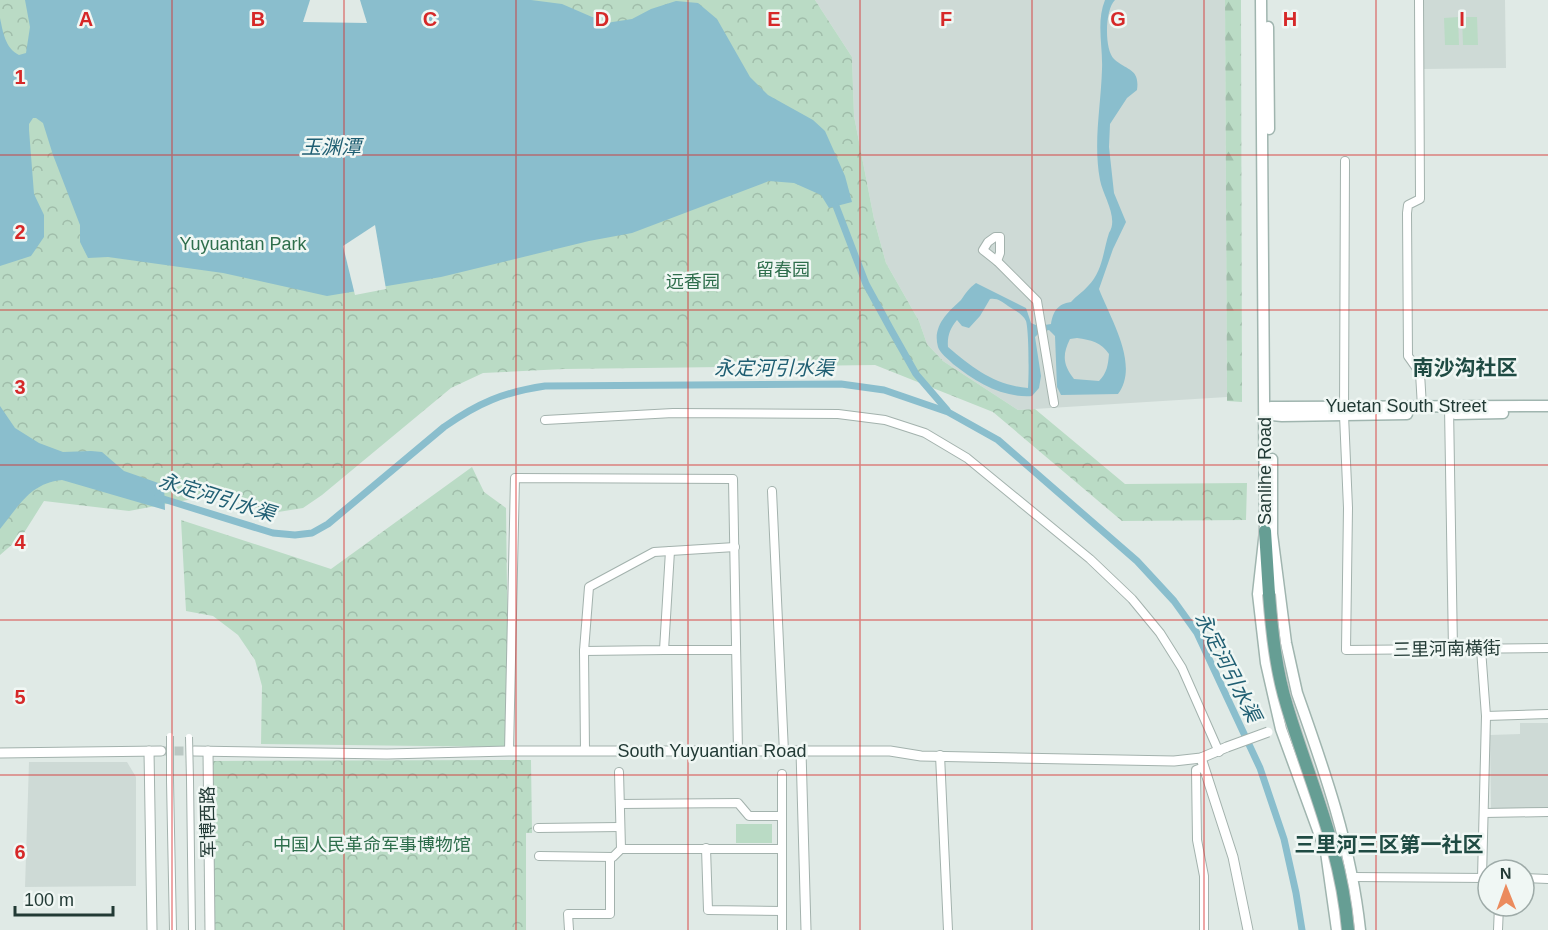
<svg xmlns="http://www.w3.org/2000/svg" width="1548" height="930" font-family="Arial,'Noto Sans SC',sans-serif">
  <defs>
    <pattern id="forest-firs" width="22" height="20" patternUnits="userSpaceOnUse" patternTransform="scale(1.5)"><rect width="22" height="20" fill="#badbc5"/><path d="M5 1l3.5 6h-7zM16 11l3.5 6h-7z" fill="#a0bdaa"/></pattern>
    <pattern id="park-crowns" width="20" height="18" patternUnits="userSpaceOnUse" patternTransform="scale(1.5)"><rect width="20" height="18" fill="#badbc5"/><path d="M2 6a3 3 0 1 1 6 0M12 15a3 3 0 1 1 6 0" fill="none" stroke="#a0bdaa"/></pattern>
  </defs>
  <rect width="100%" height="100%" fill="#e0eae6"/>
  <g fill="#cedad6">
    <polygon points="815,0 1225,0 1227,397 1018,410 943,361 927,344 919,321 886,263 874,219 854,116 852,57"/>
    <polygon points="1423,0 1505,0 1506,68 1424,69"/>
    <polygon points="1520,723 1548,723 1548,811 1491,812 1490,735 1520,734"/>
    <polygon points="29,762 127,762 136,777 136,886 25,887"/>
  </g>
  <polygon fill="url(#forest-firs)" points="1225,0 1241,0 1242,402 1227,401"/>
  <g fill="url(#park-crowns)">
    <polygon points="0,0 815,0 852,57 854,116 874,219 886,263 919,321 927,344 943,361 1018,410 1035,409 1125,484 1247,483 1246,520 1122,521 993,412 875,365 564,369 483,373 451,388 322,495 303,508 272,513 214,495 129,511 44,501 22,536 0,555"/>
    <polygon points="472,467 484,492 506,508 509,747 261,744 262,686 255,660 238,635 213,616 186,611 181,520 331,569"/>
    <polygon points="531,760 532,833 526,833 526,930 212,930 212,761"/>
  </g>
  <g fill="#badbc5">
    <polygon points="1458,17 1459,45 1445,45 1444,18"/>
    <polygon points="1462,17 1477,17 1478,45 1463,45"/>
    <rect x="736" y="824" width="36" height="19"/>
  </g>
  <g fill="#8abecd" fill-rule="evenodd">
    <path d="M 25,0 L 531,0 L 562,4 L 606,23 L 632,19 L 651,9 L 676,1 L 698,3 L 717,19 L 750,77 L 768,95 L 813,120 L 825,131 L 845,176 L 852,202 L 829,208 L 821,195 L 794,183 L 769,181 L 632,233 L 589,241 L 441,277 L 327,296 L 223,273 L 108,257 L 88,258 L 80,242 L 80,225 L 53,155 L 43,123 L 36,118 L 33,118 L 29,124 L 29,130 L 34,194 L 44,215 L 44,237 L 31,256 L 0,266 L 0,18 C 3,32 5,48 19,55 L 26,53 L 30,27 Z"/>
    <path d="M 1105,0 L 1115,0 C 1105,9 1104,49 1114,59 C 1127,71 1140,68 1137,90 L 1127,98 L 1110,124 L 1109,147 L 1114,193 L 1126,222 L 1113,249 L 1099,289 C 1110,318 1140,365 1118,394 L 1061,395 L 1057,387 L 1055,336 L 1049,330 L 1040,332 L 1035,337 L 1041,376 L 1039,388 L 1032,396 C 1002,398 976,382 953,364 C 948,359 940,353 938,347 C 932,326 948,312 961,300 C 966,293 969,288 976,283 L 1026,308 L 1031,323 L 1038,326 L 1051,324 C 1053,312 1057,304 1071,302 C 1076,296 1083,292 1088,286 C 1103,271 1103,251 1109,233 C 1119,218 1103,196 1100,180 C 1093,143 1101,106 1102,69 C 1103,46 1096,22 1105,0 ZM 990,299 C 998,298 1002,302 1008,306 C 1014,310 1023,314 1026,321 C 1029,331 1029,377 1028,388 C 994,385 973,368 948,347 C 947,337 950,328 957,320 L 962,326 L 969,328 L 980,316 ZM 1077,338 C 1091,340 1101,342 1109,354 C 1108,365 1107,373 1099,381 L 1074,379 C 1063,365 1062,355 1070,339 Z"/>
    <path d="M 0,406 L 15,428 L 39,443 L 63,452 L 91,451 L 102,452 L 124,471 L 164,485 L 165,510 L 62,480 C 30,483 19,506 0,529 Z"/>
  </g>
  <g fill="#e0eae6">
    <polygon points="310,0 360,0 367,23 303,22"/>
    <polygon points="375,225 386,289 355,295 343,246"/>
  </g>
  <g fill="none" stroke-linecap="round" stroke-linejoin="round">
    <g stroke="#8abecd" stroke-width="7">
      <polyline points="836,206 866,284 890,328 916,374 947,410"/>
      <path d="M 157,497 L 273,533 L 295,535 L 312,533 L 328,524 L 444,427 C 478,403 504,392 545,386 L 841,384 L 884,390 L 948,412 L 998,440 L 1137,561 L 1174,601 L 1197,633 L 1260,768 L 1284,839 L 1296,893 L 1302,930"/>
    </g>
    <polyline stroke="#bac7c3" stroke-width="9" stroke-dasharray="9 4.5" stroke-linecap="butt" points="161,751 194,751"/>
    <g stroke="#a3b2ad" stroke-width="8">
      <g id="pedestrian">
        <polyline points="190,780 192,930"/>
        <polyline points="170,781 173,930"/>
      </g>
    </g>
    <g stroke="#a3b2ad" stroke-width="10">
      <g id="minor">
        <polyline points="1419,0 1420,199 1408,205 1407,213 1408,356 1420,373 1422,407"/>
        <polyline points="1345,161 1344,415 1348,508 1346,650 1548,648"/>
        <polygon points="995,237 1000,237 1000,253 997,261 983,250 988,242"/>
        <polyline points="997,261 1037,301 1054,403"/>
        <polyline points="1449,407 1453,650"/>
        <polyline points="545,420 673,413 838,414 885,420 925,433 967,458 1090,559 1132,599 1160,633 1182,668 1219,752"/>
        <polyline points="772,491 784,752"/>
        <polyline points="1481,649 1486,716 1482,878 1488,883"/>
        <polyline points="664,650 736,650"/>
        <polyline points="584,651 664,650 670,551"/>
        <polyline points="1486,716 1548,714"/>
        <polyline points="509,751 515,478 733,479 738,752"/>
        <polyline points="585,751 584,651 589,587 654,552 735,547"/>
        <polyline points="940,755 948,930"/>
        <polyline points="1204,767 1196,770 1197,840 1204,876 1204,930"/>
        <polyline points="619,772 621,849 782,849"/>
        <polyline points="782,774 782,930"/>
        <polyline points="620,804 738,803 749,816 782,816"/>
        <polyline points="1484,813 1548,812"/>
        <polyline points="538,828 620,827"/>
        <polyline points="706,848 708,910 782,911"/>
        <polyline points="539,856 613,857 621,849"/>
        <polyline points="1353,877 1487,878"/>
        <polyline points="1524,878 1548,879"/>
        <polyline points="569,930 568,914 610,914 610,857"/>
        <polyline points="1498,930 1499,906"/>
      </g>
    </g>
    <g stroke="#a3b2ad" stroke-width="11">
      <g id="tertiary">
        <polyline points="149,751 152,930"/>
        <polyline points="194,751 387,754 509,751 890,751 921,756 1174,761 1201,758 1227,747"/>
        <polyline points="208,751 210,930"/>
        <polyline points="801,751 806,930"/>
        <polyline points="0,753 161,751"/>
        <polyline points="1201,758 1233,857 1248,930"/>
      </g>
    </g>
    <g stroke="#a0b5af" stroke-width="13">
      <g id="secondary">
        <polyline points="1261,0 1265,531 1258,594 1266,663 1281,729 1326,852 1337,930"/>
        <polyline points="1268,27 1269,129"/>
        <polyline points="1265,411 1271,407 1282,407 1548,406"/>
        <polyline points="1265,411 1272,415 1282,416 1407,414"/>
        <polyline points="1455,414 1503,413"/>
        <path d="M 1272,459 L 1272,534 L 1286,643 L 1297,693 C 1325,772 1351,846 1360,930"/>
      </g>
    </g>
    <g stroke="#bdc4c2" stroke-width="14">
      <polyline id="primary" points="1265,531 1269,594"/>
    </g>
    <use href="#pedestrian" stroke="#fff" stroke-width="6"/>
    <use href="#minor" stroke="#fff" stroke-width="8"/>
    <use href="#tertiary" stroke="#fff" stroke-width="9"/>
    <use href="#secondary" stroke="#fff" stroke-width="10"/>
    <use href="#primary" stroke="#669e94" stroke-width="12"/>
    <g stroke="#a3b2ad" stroke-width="8" stroke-linecap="butt">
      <g id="pedestrian-bridge">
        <polyline points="170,736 170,781"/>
        <polyline points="189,737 190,780"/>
      </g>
    </g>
    <g stroke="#a3b2ad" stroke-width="11" stroke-linecap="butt">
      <polyline id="tertiary-bridge" points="1227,747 1268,732"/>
    </g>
    <g stroke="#bdc4c2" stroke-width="14" stroke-linecap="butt">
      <path id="primary-bridge" d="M 1269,594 C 1272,632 1276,670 1287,706 C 1310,783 1341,848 1348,930"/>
    </g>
    <use href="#pedestrian-bridge" stroke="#fff" stroke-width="6"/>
    <use href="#tertiary-bridge" stroke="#fff" stroke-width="9"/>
    <use href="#primary-bridge" stroke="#669e94" stroke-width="12"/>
  </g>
  <path fill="none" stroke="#d62828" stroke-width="1.5" stroke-opacity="0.55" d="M 172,0 L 172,930M 344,0 L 344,930M 516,0 L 516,930M 688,0 L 688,930M 860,0 L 860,930M 1032,0 L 1032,930M 1204,0 L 1204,930M 1376,0 L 1376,930M 0,155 L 1548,155M 0,310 L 1548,310M 0,465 L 1548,465M 0,620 L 1548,620M 0,775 L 1548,775"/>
  <g text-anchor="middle" stroke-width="5" stroke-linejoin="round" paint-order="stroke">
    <g font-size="18" fill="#2e6e4c" stroke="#f0f7f4">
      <text x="243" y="250">Yuyuantan Park</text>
      <text x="783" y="276">留春园</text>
      <text x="693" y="288">远香园</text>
      <text x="372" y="851">中国人民革命军事博物馆</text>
    </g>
    <g font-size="18" fill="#223a35" stroke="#f0f7f4">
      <text x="1406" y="412">Yuetan South Street</text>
      <text transform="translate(1265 471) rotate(-90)" y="6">Sanlihe Road</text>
      <text transform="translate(1447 649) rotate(-1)" y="6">三里河南横街</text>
      <text x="712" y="757">South Yuyuantian Road</text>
      <text transform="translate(208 822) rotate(-91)" y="6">军博西路</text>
    </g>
    <g font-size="20" font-style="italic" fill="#1f5e72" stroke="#f0f7f4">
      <text x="331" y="154">玉渊潭</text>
      <text x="774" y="375">永定河引水渠</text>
      <text transform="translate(217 497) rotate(17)" y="7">永定河引水渠</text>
      <text transform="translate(1228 667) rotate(63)" y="7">永定河引水渠</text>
    </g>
    <g font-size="21" font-weight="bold" fill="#1f4b43" stroke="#f0f7f4">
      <text x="1465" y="375">南沙沟社区</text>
      <text x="1389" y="852">三里河三区第一社区</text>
    </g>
  </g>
  <g font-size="20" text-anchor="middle" font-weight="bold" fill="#d62828" stroke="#f0f7f4" stroke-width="5" stroke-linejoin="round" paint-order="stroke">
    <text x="86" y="26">A</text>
    <text x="258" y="26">B</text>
    <text x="430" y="26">C</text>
    <text x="602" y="26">D</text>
    <text x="774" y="26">E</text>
    <text x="946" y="26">F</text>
    <text x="1118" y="26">G</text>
    <text x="1290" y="26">H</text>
    <text x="1462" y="26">I</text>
    <text x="20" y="84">1</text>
    <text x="20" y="239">2</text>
    <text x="20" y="394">3</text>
    <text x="20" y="549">4</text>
    <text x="20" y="704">5</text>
    <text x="20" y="859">6</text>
  </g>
  <g transform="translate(1506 888) rotate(359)"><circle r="28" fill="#f0f7f4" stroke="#9eaba8" stroke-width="1.5"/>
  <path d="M0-4.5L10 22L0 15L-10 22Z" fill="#eb8b5d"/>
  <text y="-9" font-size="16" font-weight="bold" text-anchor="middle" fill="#223a35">N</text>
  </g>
  <path d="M15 906v9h98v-9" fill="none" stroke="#223a35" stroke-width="3"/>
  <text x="24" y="906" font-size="18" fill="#223a35" stroke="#f0f7f4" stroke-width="4.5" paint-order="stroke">100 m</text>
</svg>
